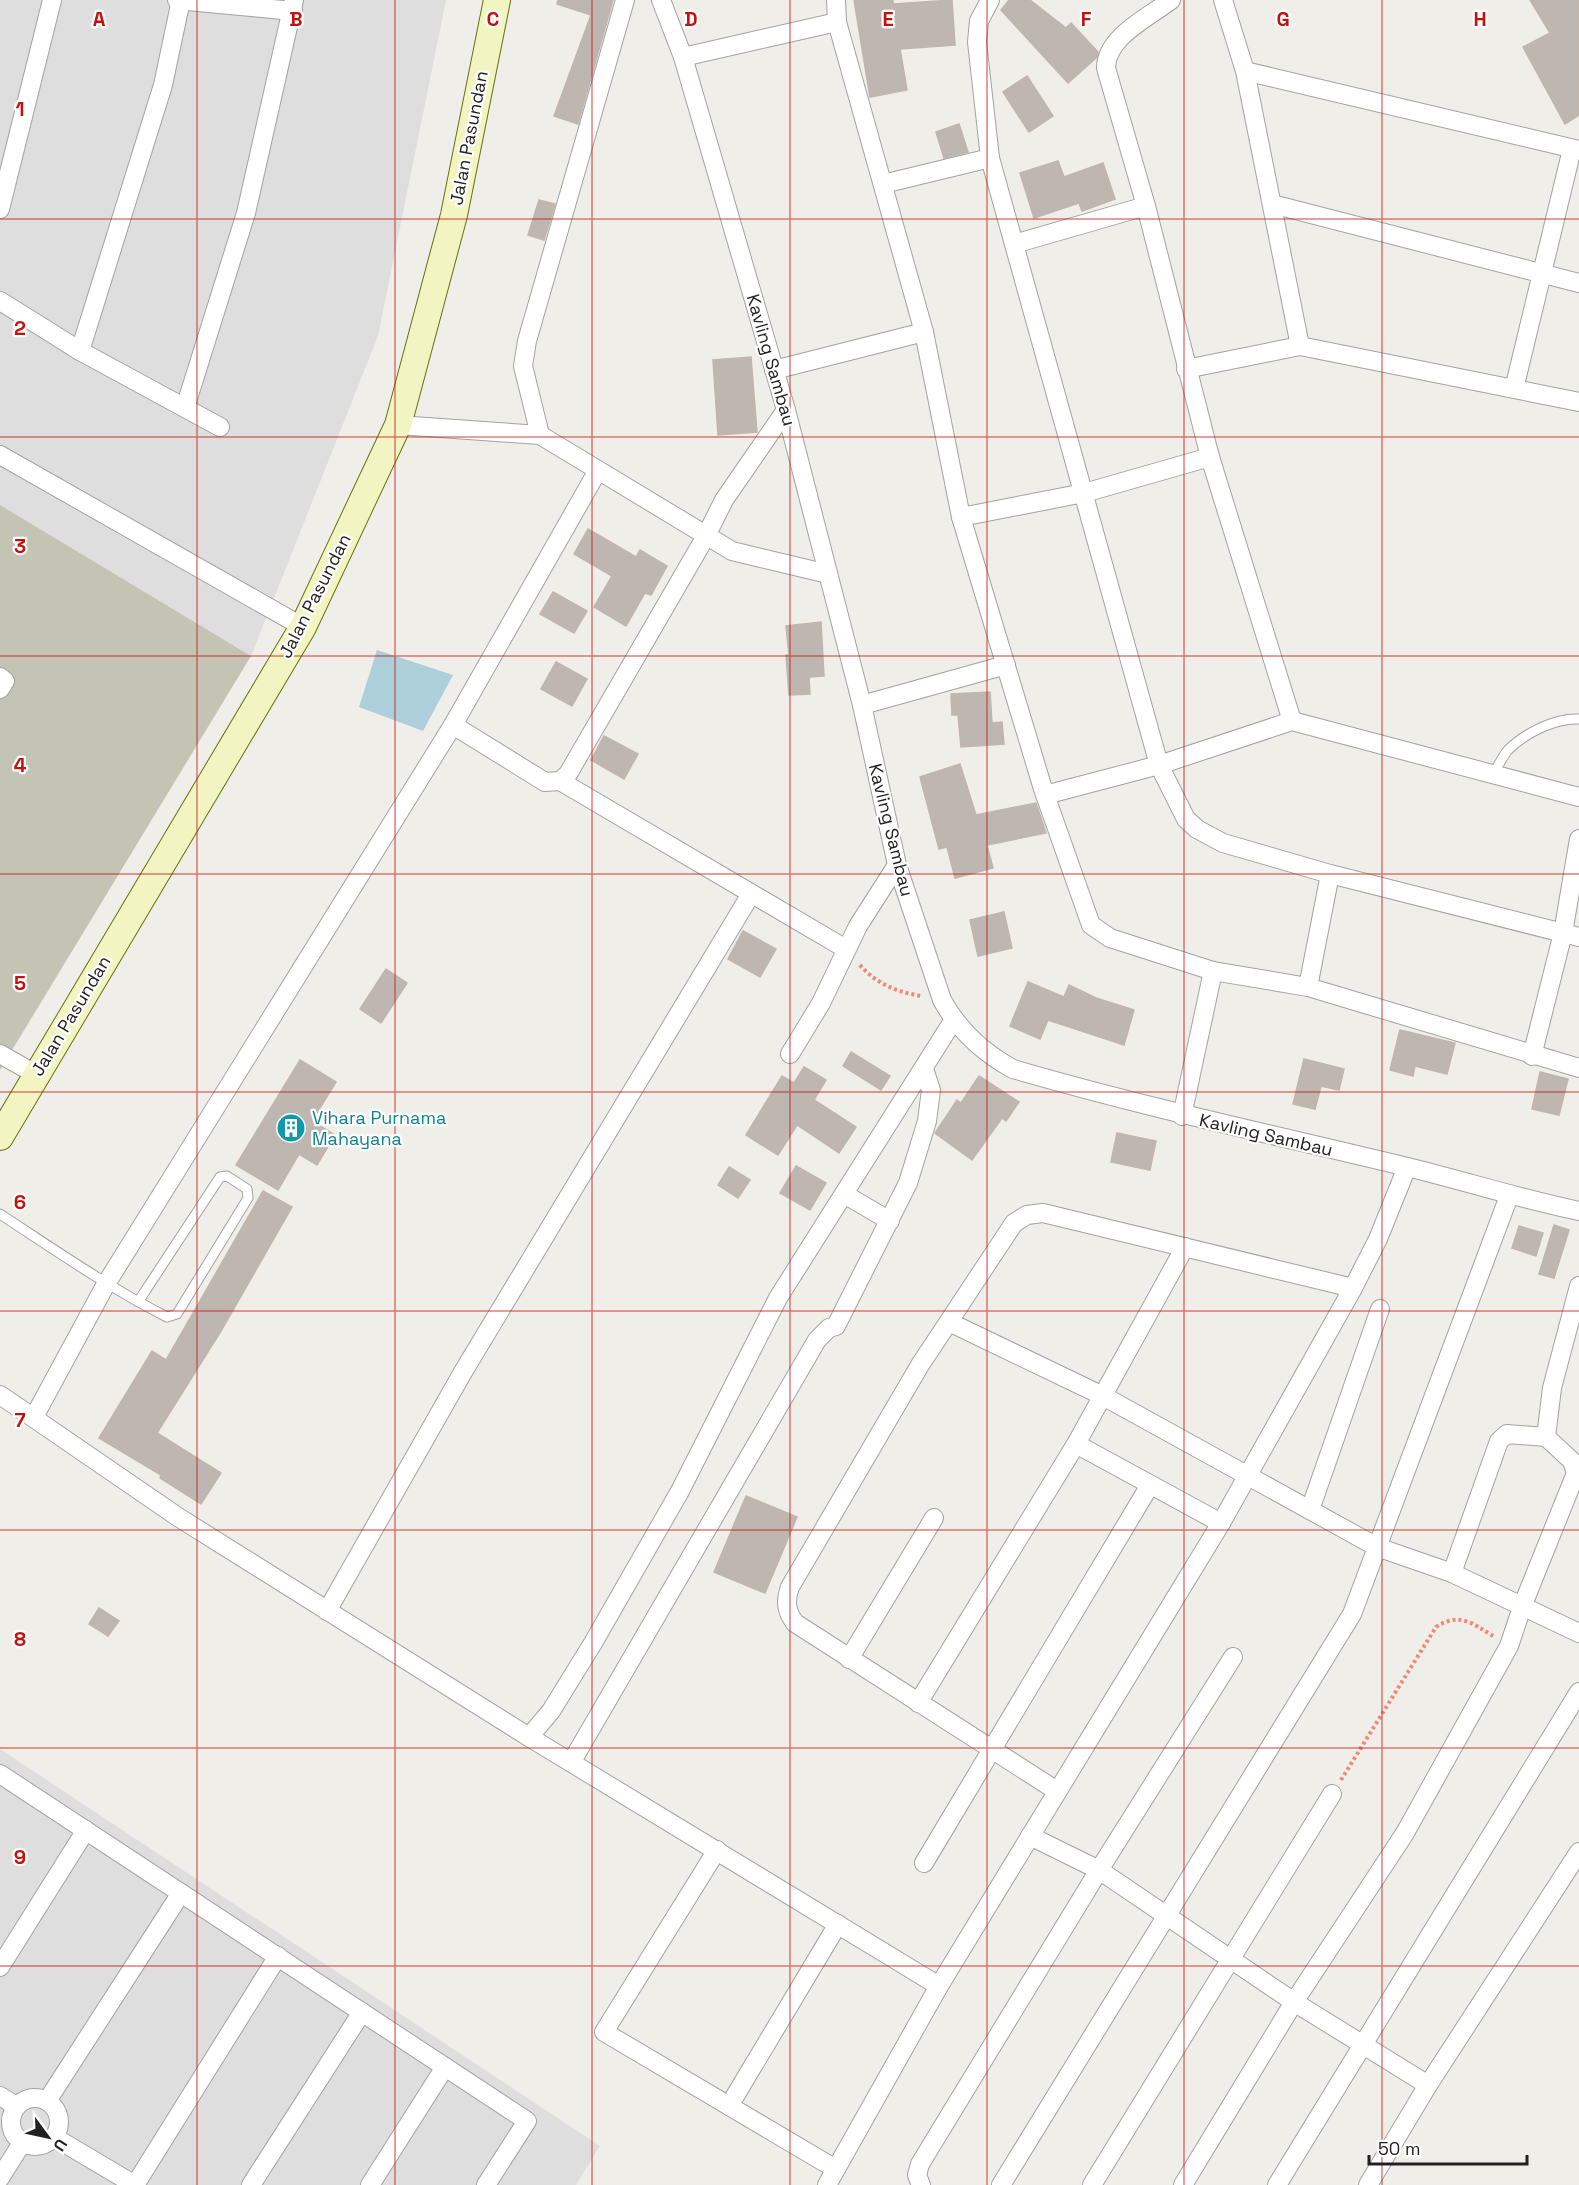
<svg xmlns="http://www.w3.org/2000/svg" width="1579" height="2185" font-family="'Space Grotesk',sans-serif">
  <rect width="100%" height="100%" fill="#f0eee8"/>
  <g fill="#dfdede">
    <polygon points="0,0 446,0 378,336 251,656 0,505"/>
    <polygon points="0,1749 600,2146 576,2185 0,2185"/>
  </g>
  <polygon fill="#c4c4b4" points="0,505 251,656 0,1070"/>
  <polygon fill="#accfda" points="377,650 453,675 423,731 359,707"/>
  <g fill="#beb7b1" stroke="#c1b5ac" stroke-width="1.5">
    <polygon points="558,0 613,0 578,124 554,116 591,15 557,4"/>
    <polygon points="854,0 893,0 893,4 952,0 955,45 900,49 907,90 870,97"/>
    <polygon points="1009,0 1030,0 1066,28 1071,23 1098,52 1097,57 1068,83 1001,10"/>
    <polygon points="1530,0 1579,0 1579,115 1565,124 1523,47 1550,33"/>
    <polygon points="1027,76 1053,116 1029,132 1003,92"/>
    <polygon points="959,124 968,152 944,158 936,132"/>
    <polygon points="1058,161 1064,177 1103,163 1115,199 1082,211 1079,203 1034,218 1020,173"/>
    <polygon points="539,200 555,204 544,240 528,235"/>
    <polygon points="751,357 757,432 718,435 713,360"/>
    <polygon points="588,529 636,557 640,550 667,566 651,595 645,593 626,626 594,607 612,576 574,554"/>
    <polygon points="553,592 587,611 574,633 540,614"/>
    <polygon points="821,622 824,676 809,677 810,694 789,695 786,655 789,655 786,626"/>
    <polygon points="556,662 587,679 572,706 541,689"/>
    <polygon points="990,692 992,723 1002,722 1004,744 961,747 958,715 952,715 951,694"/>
    <polygon points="604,736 638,754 624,779 591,760"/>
    <polygon points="960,764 976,815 1036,803 1046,833 987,845 993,868 955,878 947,847 939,849 920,777"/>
    <polygon points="1004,912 1012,948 978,956 970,920"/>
    <polygon points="743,931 776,949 760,977 728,959"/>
    <polygon points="386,969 407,983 381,1023 360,1009"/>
    <polygon points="1028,982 1064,997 1069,985 1096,998 1134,1010 1124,1045 1048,1020 1040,1039 1010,1026"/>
    <polygon points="1400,1030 1455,1043 1447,1074 1415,1066 1413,1076 1390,1070"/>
    <polygon points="851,1052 890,1076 881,1090 843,1066"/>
    <polygon points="1304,1059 1344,1069 1339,1090 1321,1086 1315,1109 1293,1104"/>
    <polygon points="300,1060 336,1082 312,1121 335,1135 317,1165 299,1154 278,1190 236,1165"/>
    <polygon points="804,1067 826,1080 814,1100 856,1127 839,1153 797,1125 778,1155 746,1135 782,1076 794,1083"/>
    <polygon points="1540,1072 1568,1079 1559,1115 1532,1109"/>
    <polygon points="979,1076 1019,1102 1006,1121 1002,1118 972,1160 935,1133 957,1100 961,1103"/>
    <polygon points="1117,1133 1156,1141 1150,1170 1111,1162"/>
    <polygon points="796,1166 826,1183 810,1210 780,1193"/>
    <polygon points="729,1167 750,1180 738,1198 718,1185"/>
    <polygon points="263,1191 292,1207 221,1331 157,1433 221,1473 201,1504 160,1478 161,1475 99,1438 152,1351 166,1360"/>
    <polygon points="1554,1225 1569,1230 1554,1278 1539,1274"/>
    <polygon points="1519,1226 1543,1233 1536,1256 1512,1248"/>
    <polygon points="746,1496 797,1517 765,1593 714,1572"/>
    <polygon points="99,1608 119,1621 108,1636 89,1624"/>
  </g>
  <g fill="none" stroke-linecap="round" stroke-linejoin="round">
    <g stroke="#a2a2a2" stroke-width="11">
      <g id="lane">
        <path d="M 1493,774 C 1498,767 1502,757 1508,750 C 1525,733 1555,718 1579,719"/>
        <path d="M 0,1214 C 55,1250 108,1287 167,1317 L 177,1314 L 248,1198 L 247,1189 L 227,1176 L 220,1177 L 138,1302"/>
      </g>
    </g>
    <g stroke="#a2a2a2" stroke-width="20">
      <g id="street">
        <polyline points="177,0 293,11"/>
        <path d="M 661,0 L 683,57 L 786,410 L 862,705 L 897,865 L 942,1000 C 959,1031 982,1052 1013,1069 C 1143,1107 1275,1135 1407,1167 C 1465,1181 1521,1199 1579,1211"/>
        <polyline points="836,0 837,22 924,332 961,517 1043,789 1091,925 1110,938 1213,971 1308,987 1579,1068"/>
        <polyline points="990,0 979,21 977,42 990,158 1159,765 1186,819 1197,829 1223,843 1330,874 1579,937"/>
        <path d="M 1171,0 C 1149,17 1106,37 1106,68 L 1146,206 L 1210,457 L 1292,721"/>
        <polyline points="1223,0 1245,71 1300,346"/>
        <polyline points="683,57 837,22"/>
        <polyline points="1245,71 1579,150"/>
        <polyline points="883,184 990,158"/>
        <polyline points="1272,204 1579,283"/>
        <polyline points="0,209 52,0"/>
        <polyline points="1014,244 1146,206"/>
        <polyline points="0,301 80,351 220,427"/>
        <polyline points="80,351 163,85 181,0"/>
        <polyline points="1186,369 1300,346 1579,402"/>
        <polyline points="774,370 924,332"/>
        <polyline points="1514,389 1572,149"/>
        <polyline points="185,408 246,213 294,0"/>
        <polyline points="398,425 540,435 732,551 828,574"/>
        <polyline points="540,435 523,366 527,341 625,0"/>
        <polyline points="0,455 303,627"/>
        <polyline points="961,517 1084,493 1210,457"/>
        <polyline points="0,677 5,681 0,689"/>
        <polyline points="862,705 1006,665"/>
        <polyline points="453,725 545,782 560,781 568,774 706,536 724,500 786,410"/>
        <polyline points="560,781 846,949"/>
        <polyline points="1045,795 1159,765 1292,721 1579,797"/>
        <polyline points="1308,987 1330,874"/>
        <polyline points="0,1054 37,1075"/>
        <polyline points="790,1054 821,1003 858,926 897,865"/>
        <polyline points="1532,1056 1563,933 1579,839"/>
        <polyline points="1182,1116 1213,971"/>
        <polyline points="844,1194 890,1221"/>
        <polyline points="949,1322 1103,1396 1377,1547 1452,1573 1579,1633"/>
        <polyline points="0,1395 178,1517 529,1737 939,1986"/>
        <polyline points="34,1417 106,1284 453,725 597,472"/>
        <polyline points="1076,1444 1221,1523"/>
        <polyline points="1310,1510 1380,1309"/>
        <polyline points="1452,1573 1499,1441 1507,1434 1546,1437"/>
        <polyline points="327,1611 463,1372 751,894"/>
        <polyline points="849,1659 934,1518"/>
        <polyline points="918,1703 1076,1444 1185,1247"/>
        <polyline points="529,1737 551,1711 593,1643 680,1491 778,1298 953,1021"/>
        <polyline points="572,1761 817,1340 829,1328 836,1326 908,1183 927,1121 931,1090 924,1069"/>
        <polyline points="0,1774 527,2121 486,2185"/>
        <path d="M 1057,1791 L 795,1623 C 786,1611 785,1601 790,1587 L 920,1365 L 1014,1223 L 1027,1215 L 1043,1213 L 1353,1288"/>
        <polyline points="1030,1836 1099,1870 1294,2002 1428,2085"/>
        <polyline points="717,1850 604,2032 834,2168"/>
        <polyline points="924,1863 1150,1485"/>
        <polyline points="0,1967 86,1830"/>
        <polyline points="0,2096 16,2106"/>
        <circle cx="35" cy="2122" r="24"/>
        <polyline points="47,2101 181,1893"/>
        <polyline points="729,2106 838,1924"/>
        <polyline points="54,2137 135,2185"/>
        <polyline points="0,2178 22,2143"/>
        <polyline points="135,2185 278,1956"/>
        <polyline points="251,2185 362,2012"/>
        <polyline points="370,2185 445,2067"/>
        <polyline points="827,2185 939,1986 1221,1523 1353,1288 1378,1239 1407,1167"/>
        <polyline points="921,2185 917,2175 920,2164 1099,1870 1233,1657"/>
        <polyline points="1001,2185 1352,1614 1509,1196"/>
        <polyline points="1092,2185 1332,1794"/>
        <polyline points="1183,2185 1294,2002 1405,1833 1509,1646 1522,1607 1576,1473 1572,1461 1546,1437 1552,1388 1579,1286"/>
        <polyline points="1277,2185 1579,1692"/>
        <polyline points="1368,2185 1428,2085 1579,1852"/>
      </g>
    </g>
    <g stroke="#66720e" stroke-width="28">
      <polyline id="secondary" points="0,1137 303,627 398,425 454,215 497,0"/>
    </g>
    <g stroke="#ef877a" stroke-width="4" stroke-dasharray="3 3" stroke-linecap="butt">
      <path d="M 860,965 C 876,984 898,992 921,996"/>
      <path d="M 1341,1780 L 1436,1627 C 1459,1612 1472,1623 1493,1636"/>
    </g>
    <use href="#lane" stroke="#fff" stroke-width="9"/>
    <use href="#street" stroke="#fff" stroke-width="18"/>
    <use href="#secondary" stroke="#f2f5c1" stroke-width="26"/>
  </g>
  <path fill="none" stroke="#c21210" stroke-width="1.5" stroke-opacity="0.55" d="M 197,0 L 197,2185M 395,0 L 395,2185M 592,0 L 592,2185M 790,0 L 790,2185M 987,0 L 987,2185M 1184,0 L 1184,2185M 1382,0 L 1382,2185M 0,219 L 1579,219M 0,437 L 1579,437M 0,656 L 1579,656M 0,874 L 1579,874M 0,1092 L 1579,1092M 0,1311 L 1579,1311M 0,1530 L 1579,1530M 0,1748 L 1579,1748M 0,1966 L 1579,1966"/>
  <defs>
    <g id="building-disc" transform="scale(1.5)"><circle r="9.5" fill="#0f9aa8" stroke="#fff"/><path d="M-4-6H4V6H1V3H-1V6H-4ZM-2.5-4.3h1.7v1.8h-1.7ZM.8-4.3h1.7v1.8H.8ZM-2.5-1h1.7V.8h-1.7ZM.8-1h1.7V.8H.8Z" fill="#fff"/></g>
  </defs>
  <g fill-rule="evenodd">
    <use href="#building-disc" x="291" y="1128"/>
  </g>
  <g text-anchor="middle" stroke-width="4.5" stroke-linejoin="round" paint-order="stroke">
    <g font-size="18" fill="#212121" stroke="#fff">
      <text transform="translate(469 138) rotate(-79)" y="6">Jalan Pasundan</text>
      <text transform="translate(771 360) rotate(74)" y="6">Kavling Sambau</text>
      <text transform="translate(315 596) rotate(-63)" y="6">Jalan Pasundan</text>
      <text transform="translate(891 830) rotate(76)" y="6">Kavling Sambau</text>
      <text transform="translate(71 1016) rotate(-59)" y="6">Jalan Pasundan</text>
      <text transform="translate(1266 1135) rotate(13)" y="6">Kavling Sambau</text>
    </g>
    <g font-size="18" fill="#0d838f" stroke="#fff" text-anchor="start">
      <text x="312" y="1124">Vihara Purnama<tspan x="312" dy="21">Mahayana</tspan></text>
    </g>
  </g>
  <g font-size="20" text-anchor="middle" font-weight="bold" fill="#c21210" stroke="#fff" stroke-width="4.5" stroke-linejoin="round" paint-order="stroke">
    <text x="99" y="26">A</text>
    <text x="296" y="26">B</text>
    <text x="493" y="26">C</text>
    <text x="691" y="26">D</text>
    <text x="888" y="26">E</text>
    <text x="1086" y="26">F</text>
    <text x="1283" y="26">G</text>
    <text x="1480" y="26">H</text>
    <text x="20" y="116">1</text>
    <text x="20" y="335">2</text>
    <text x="20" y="553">3</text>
    <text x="20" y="772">4</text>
    <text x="20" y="990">5</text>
    <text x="20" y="1209">6</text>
    <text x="20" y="1427">7</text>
    <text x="20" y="1646">8</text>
    <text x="20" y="1864">9</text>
  </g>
  <g transform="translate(48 2137) rotate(123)" stroke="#ffffff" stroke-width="4.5" paint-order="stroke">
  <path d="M0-4.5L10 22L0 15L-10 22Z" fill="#212121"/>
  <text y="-9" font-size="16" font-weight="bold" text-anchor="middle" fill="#212121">U</text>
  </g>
  <path d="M1369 2155v9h158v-9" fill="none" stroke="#212121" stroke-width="3"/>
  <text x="1378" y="2155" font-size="18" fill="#212121" stroke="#ffffff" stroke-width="4.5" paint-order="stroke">50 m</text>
</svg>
